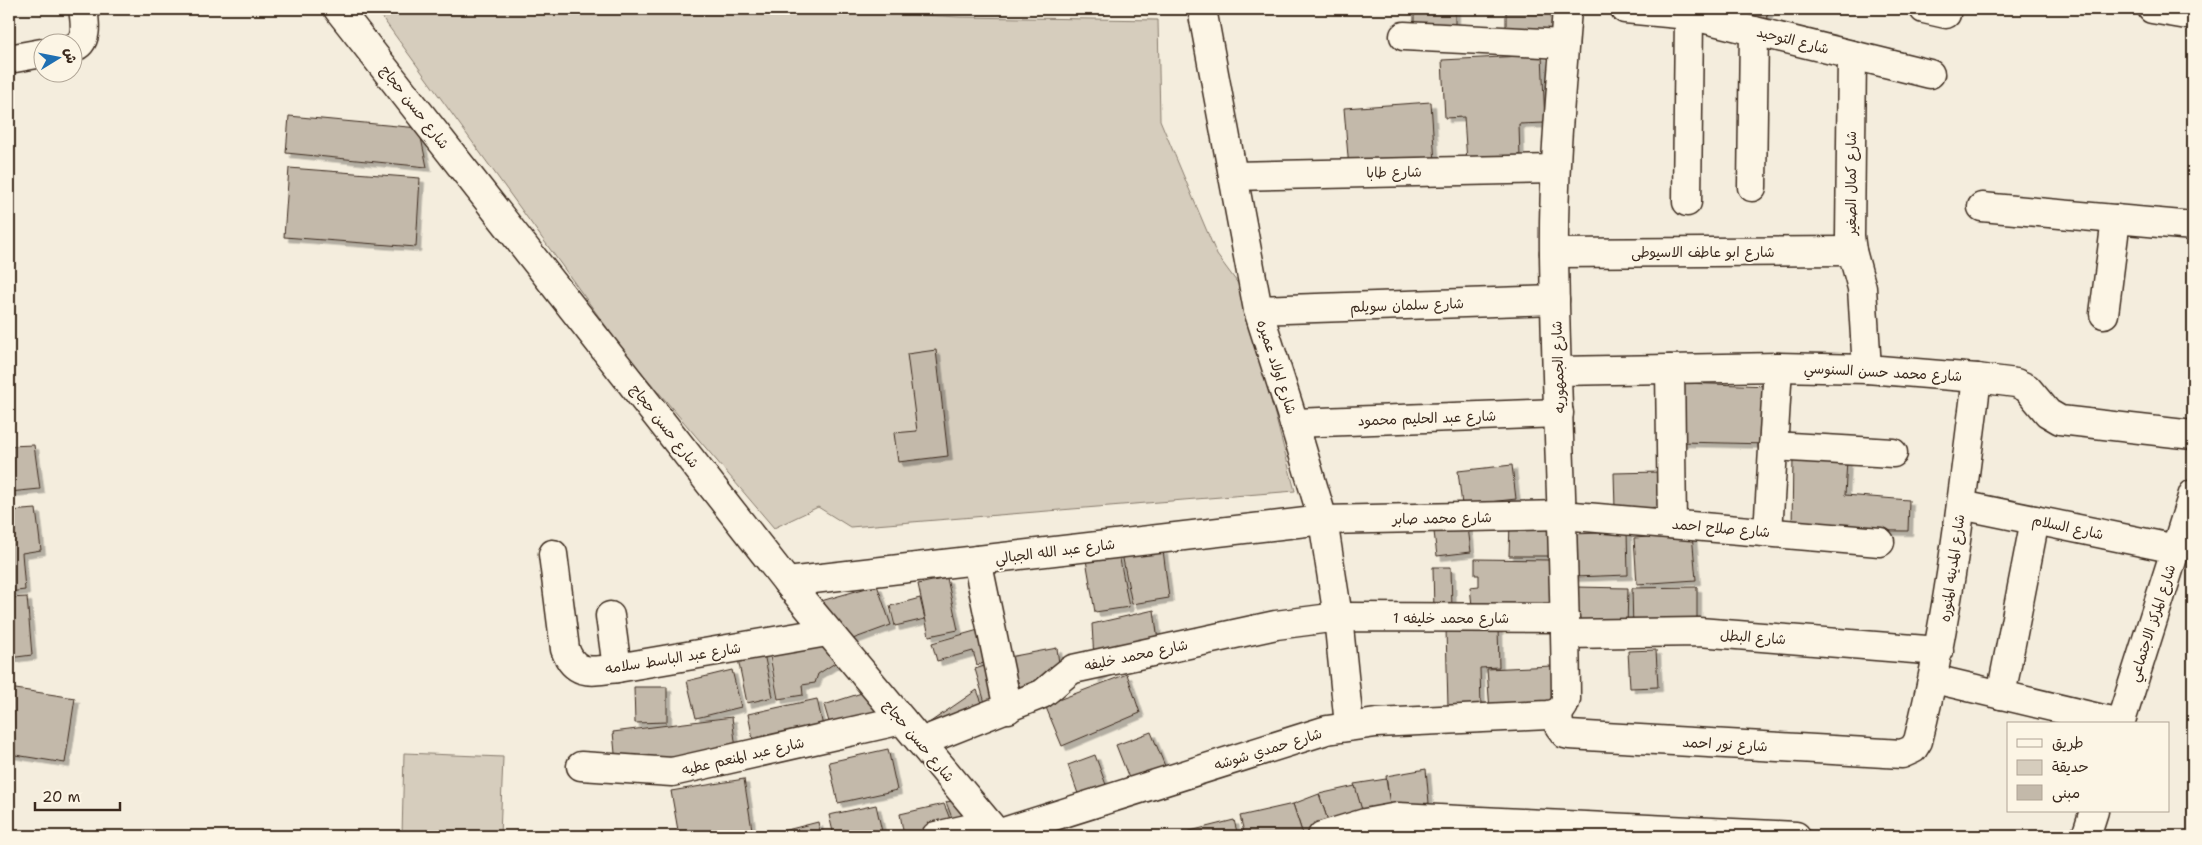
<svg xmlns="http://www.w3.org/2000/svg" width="2202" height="845" font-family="'Shantell Sans','Playpen Sans Arabic',sans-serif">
  <defs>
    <filter id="shadow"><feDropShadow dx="4.5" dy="4.5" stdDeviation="0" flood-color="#0004"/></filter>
  </defs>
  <rect width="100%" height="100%" fill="#f4eddd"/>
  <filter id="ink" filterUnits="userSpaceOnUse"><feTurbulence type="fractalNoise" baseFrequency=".02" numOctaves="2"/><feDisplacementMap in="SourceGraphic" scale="10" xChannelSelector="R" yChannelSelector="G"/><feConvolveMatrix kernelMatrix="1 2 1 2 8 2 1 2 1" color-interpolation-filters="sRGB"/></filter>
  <g filter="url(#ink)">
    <g fill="#d6cdbd" stroke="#887c6e">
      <polygon points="376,9 811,9 959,17 1158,20 1160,120 1217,255 1242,289 1295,491 850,527 818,507 774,528 626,354"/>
      <polygon points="404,753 503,757 500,836 402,836"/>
    </g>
    <g fill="#c3b9aa" stroke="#3b2a1e" filter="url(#shadow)">
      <rect x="1414" y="9" width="41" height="26"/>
      <rect x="1506" y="9" width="48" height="23"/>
      <polygon points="1740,9 1769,9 1764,28 1737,21"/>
      <polygon points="1542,55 1545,123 1519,124 1520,159 1467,162 1464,117 1445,118 1442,60"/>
      <polygon points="1431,102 1435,163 1349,169 1344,108"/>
      <polygon points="289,116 419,128 427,167 286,153"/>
      <polygon points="289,168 420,178 416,247 284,237"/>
      <polygon points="936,350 948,456 898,462 894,433 917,431 907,354"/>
      <polygon points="1682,383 1770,386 1768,444 1681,442"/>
      <polygon points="34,445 40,489 9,492 9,446"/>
      <polygon points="1793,455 1847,460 1845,495 1909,500 1908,531 1792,530"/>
      <polygon points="1512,465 1516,499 1462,505 1458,471"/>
      <polygon points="1660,472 1662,507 1615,509 1614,473"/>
      <polygon points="36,509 41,550 22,553 25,590 9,592 9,511"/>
      <polygon points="1554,519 1554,556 1509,556 1510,520"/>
      <polygon points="1468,527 1471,552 1437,556 1434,532"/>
      <polygon points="1627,532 1628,575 1573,577 1572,534"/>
      <polygon points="1692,534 1696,580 1637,584 1634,538"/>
      <polygon points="1163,550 1169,598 1132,604 1122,554"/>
      <polygon points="1119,554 1129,607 1095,612 1086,560"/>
      <polygon points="1475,559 1549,560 1551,615 1473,615 1470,587 1479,586 1479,575 1475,575"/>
      <polygon points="1433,567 1451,567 1452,611 1434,611"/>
      <polygon points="947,578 958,630 929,636 918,584"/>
      <polygon points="877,585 891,625 850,640 821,601"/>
      <polygon points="1575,587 1628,588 1627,628 1574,628"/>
      <polygon points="1697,587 1697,628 1633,630 1632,588"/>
      <polygon points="27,597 32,655 9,658 9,598"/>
      <polygon points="920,598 925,619 895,626 890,606"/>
      <polygon points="1154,610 1158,641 1095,678 1092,624"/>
      <polygon points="989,627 998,659 977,665 973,651 937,661 932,643"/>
      <polygon points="1498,628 1499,667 1480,668 1481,707 1448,707 1446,629"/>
      <polygon points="820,641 835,663 818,674 815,683 802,685 803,695 778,699 769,651"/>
      <polygon points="1057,648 1062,687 1026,704 1009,657"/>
      <polygon points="763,649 773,697 747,703 737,654"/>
      <polygon points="1656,650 1658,687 1630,688 1628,651"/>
      <polygon points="997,662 1010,707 988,713 975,669"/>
      <polygon points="1552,666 1555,707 1490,711 1487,669"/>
      <polygon points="732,670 741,707 696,718 687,681"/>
      <polygon points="1127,674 1140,713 1062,746 1045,705"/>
      <polygon points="634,687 667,687 667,722 635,723"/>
      <polygon points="9,688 75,698 65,763 9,754"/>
      <polygon points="871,690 880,717 832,732 824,705"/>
      <polygon points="977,690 990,724 926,725"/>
      <polygon points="817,699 824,731 754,745 748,714"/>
      <polygon points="732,717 736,749 616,764 613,732"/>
      <polygon points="1151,732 1172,783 1136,796 1116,745"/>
      <polygon points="888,749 897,790 838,803 829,762"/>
      <polygon points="1095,755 1112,801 1084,811 1068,765"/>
      <polygon points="1426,769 1429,803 1391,811 1386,776"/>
      <polygon points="744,779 753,836 679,836 671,791"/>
      <polygon points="1386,779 1391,811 1365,821 1354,784"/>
      <polygon points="1355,786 1364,817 1330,827 1319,794"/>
      <polygon points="1319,794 1330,827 1303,835 1293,804"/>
      <polygon points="959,800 978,827 957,831 946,802"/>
      <polygon points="944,804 956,834 904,836 900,814"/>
      <polygon points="1293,804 1303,835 1245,836 1240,816"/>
      <polygon points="876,805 883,836 834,836 829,815"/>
      <polygon points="1234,820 1238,836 1170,836"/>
      <polygon points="818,822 821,836 785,836 783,831"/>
      <polygon points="1409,824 1512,830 1513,836 1410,836"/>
    </g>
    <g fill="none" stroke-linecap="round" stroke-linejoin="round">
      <g stroke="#3b2a1e" stroke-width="31">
        <g id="minor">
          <polyline points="338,9 787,582 999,836"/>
          <polyline points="1202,9 1258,310 1294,423 1323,520 1338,617 1349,725"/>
          <polyline points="1625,9 1689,15 1930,74"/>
          <polyline points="1924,9 1946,14"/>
          <polyline points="2152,9 2193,16"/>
          <polyline points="1404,36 1564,44"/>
          <path d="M 72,48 C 89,43 85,22 83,9"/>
          <polyline points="1852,55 1850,236 1852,251 1862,288 1867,369"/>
          <polyline points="9,59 42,53"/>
          <polyline points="1233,176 1555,169"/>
          <polyline points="1752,187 1754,31"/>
          <polyline points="1687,202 1689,15"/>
          <polyline points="1982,207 2193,226"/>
          <polyline points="1554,253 1852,251"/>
          <polyline points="1258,310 1555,300"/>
          <polyline points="2104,314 2116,219"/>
          <polyline points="1670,369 1672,524"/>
          <polyline points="1558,371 1778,367 1867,369 1977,378 2016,383 2027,388 2048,413 2060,420 2193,435"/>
          <polyline points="1294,423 1559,413"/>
          <polyline points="1773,446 1893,453"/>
          <polyline points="1961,505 2176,549"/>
          <polyline points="1768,532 1778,367"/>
          <path d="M 553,554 L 565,649 C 575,677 593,671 617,668 L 827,632"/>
          <polyline points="977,560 1008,709"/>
          <polyline points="787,582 1323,520 1562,515 1880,542"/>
          <polyline points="610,616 617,668"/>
          <polyline points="1566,634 1699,632 1939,651"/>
          <polyline points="1934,679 2120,723"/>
          <polyline points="2001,695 2035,520"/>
          <path d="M 1558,713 L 1559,726 L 1565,734 L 1569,735 L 1902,754 L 1913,749 L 1918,741 C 1948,622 1962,499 1977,378"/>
          <polyline points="2120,724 2193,494"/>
          <path d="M 921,742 L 1042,694 C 1053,686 1062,676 1073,669 L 1276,625 L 1338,617 L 1565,618"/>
          <polyline points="581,766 672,772 902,720"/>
          <path d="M 997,834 L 1327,730 L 1376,723 L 1548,715 C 1558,714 1564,709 1566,699 C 1565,551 1556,402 1554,254 C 1553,172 1561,90 1567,9"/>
          <polyline points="936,836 989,824"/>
          <polyline points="1322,836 1365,823 1398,817 1796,836"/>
          <polyline points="2086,836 2094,811"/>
        </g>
      </g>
      <use href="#minor" stroke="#fcf5e5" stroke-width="28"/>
    </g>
  </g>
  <g text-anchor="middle" stroke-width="4" stroke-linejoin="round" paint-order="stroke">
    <g font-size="14" fill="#3b2a1e" stroke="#fcf5e5">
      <text transform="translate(1793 40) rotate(14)" y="5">شارع التوحيد</text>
      <text transform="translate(415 107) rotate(52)" y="5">شارع حسن حجاج</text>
      <text transform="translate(1394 172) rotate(-1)" y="5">شارع طابا</text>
      <text transform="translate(1851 183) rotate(-90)" y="5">شارع كمال الصغير</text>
      <text x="1703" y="257">شارع ابو عاطف الاسيوطى</text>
      <text transform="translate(1407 305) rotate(-2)" y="5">شارع سلمان سويلم</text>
      <text transform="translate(1277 367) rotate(72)" y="5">شارع اولاد عميره</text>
      <text transform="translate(1558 367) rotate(-92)" y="5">شارع الجمهوريه</text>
      <text transform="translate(1883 372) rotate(3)" y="5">شارع محمد حسن السنوسي</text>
      <text transform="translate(1427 418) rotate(-2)" y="5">شارع عبد الحليم محمود</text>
      <text transform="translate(665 426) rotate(52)" y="5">شارع حسن حجاج</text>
      <text transform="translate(1442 518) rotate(-1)" y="5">شارع محمد صابر</text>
      <text transform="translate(2068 527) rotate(12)" y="5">شارع السلام</text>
      <text transform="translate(1721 528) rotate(5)" y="5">شارع صلاح احمد</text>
      <text transform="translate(1055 551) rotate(-7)" y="5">شارع عبد الله الجبالي</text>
      <text transform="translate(1952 568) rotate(-82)" y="5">شارع المدينه المنوره</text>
      <text x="1451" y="623">شارع محمد خليفه 1</text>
      <text transform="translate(2152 623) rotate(-72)" y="5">شارع المركز الاجتماعي</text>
      <text transform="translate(1753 637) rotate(4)" y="5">شارع البطل</text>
      <text transform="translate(1136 655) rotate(-12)" y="5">شارع محمد خليفه</text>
      <text transform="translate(673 658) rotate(-9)" y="5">شارع عبد الباسط سلامه</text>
      <text transform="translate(919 741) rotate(50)" y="5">شارع حسن حجاج</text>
      <text transform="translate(1725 744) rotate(3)" y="5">شارع نور احمد</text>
      <text transform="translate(1268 749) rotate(-17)" y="5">شارع حمدي شوشه</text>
      <text transform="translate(743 756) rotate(-13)" y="5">شارع عبد المنعم عطيه</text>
    </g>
  </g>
  <rect width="2202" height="845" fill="none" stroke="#fcf5e5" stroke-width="30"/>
  <rect x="15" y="15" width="2172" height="815" fill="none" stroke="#3b2a1e" stroke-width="2" filter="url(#ink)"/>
  <rect x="2007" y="722" width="162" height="90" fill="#fcf5e5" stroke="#afa495"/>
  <rect x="2017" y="739" width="25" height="8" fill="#fcf5e5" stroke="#afa495"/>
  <text x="2052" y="748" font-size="15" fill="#3b2a1e">طريق</text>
  <rect x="2017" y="760" width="25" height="15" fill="#d6cdbd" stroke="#afa495"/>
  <text x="2052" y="772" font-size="15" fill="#3b2a1e">حديقة</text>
  <rect x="2017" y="785" width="25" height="15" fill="#c3b9aa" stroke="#afa495"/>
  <text x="2052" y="798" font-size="15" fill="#3b2a1e">مبنى</text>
  <g transform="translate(58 58) rotate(80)"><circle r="24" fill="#fcf5e5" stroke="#afa495"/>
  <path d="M0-4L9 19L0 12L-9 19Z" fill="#1f6fb2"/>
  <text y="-8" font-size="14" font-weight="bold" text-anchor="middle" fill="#3b2a1e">ش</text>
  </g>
  <path d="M35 802v8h85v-8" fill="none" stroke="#3b2a1e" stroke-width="2.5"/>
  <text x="42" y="802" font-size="15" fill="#3b2a1e" stroke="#fcf5e5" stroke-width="4" paint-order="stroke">20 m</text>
</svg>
